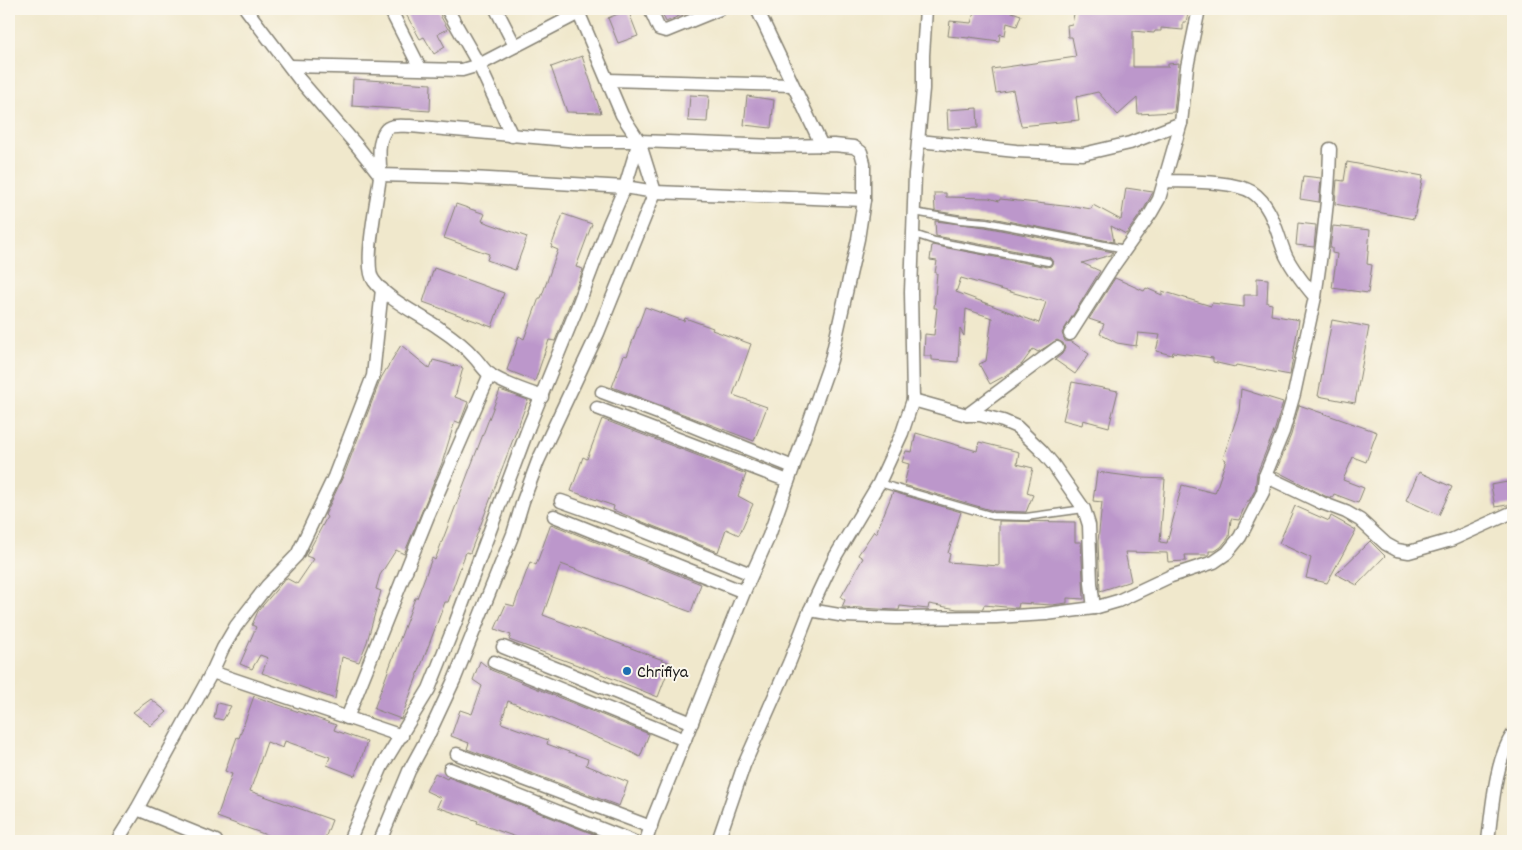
<svg xmlns="http://www.w3.org/2000/svg" width="1522" height="850" font-family="Dekko,sans-serif">
  <rect width="100%" height="100%" fill="#fbf7ec"/>
  <filter id="ink" filterUnits="userSpaceOnUse"><feTurbulence type="fractalNoise" baseFrequency=".02" numOctaves="2"/><feDisplacementMap in="SourceGraphic" scale="10" xChannelSelector="R" yChannelSelector="G"/><feConvolveMatrix kernelMatrix="1 2 1 2 8 2 1 2 1" color-interpolation-filters="sRGB"/></filter>
  <filter id="wash" filterUnits="userSpaceOnUse"><feTurbulence type="fractalNoise" baseFrequency=".0096" numOctaves="4" result="noise"/><feDisplacementMap in="SourceGraphic" scale="20" xChannelSelector="R" yChannelSelector="G"/><feGaussianBlur stdDeviation="1.12" result="paint"/><feColorMatrix in="noise" values="0 0 0 0 0 0 0 0 0 0 0 0 0 0 0 0 0 1.4 0 .05"/><feComposite in="paint" operator="in"/></filter>
  <g filter="url(#wash)">
    <rect width="100%" height="100%" fill="#f0e8cc"/>
    <g id="blocks">
      <g fill="#bc97cb" fill-rule="evenodd">
        <polygon points="403,9 439,9 441,17 448,29 438,34 445,47 434,54 424,37 420,39"/>
        <polygon points="660,9 694,9 666,22"/>
        <polygon points="975,9 1003,9 1021,15 1017,26 1007,23 1005,35 1000,34 999,41 969,37 969,38 948,36 950,21 971,23"/>
        <polygon points="1075,9 1189,9 1186,22 1183,22 1183,30 1161,28 1161,31 1155,31 1154,33 1133,31 1133,67 1168,67 1168,64 1179,63 1174,112 1138,114 1137,98 1118,115 1098,92 1076,97 1079,120 1021,126 1013,90 996,93 992,69 1076,57 1072,37 1068,37 1067,25 1072,24"/>
        <polygon points="628,10 638,36 618,43 608,18"/>
        <polygon points="582,56 601,113 567,112 551,67"/>
        <polygon points="353,79 431,84 430,111 352,106"/>
        <polygon points="690,95 709,96 707,122 688,121"/>
        <polygon points="747,96 774,100 771,128 744,125"/>
        <polygon points="977,108 978,128 948,129 947,110"/>
        <polygon points="1347,162 1423,176 1414,219 1335,204 1337,180 1344,181"/>
        <polygon points="1303,176 1321,178 1319,202 1300,199"/>
        <polygon points="1126,188 1153,192 1144,209 1126,234 1111,226 1114,242 987,217 961,215 935,211 934,193 946,193 946,197 989,198 999,201 1000,199 1073,207 1074,206 1091,209 1093,205 1121,220"/>
        <polygon points="456,204 485,214 482,221 527,237 515,270 487,260 489,254 444,238"/>
        <polygon points="563,214 592,224 576,267 583,269 580,278 555,341 549,340 535,381 507,370 519,336 524,339 539,298 541,298 558,250 551,247"/>
        <path d="M 935,221 L 985,227 L 1113,252 L 1111,255 L 1082,263 L 1100,271 L 1062,333 L 1065,341 L 1072,342 L 1089,354 L 1075,374 L 1055,360 L 1062,354 L 1065,348 L 1063,343 L 1057,340 L 1038,352 L 1033,349 L 1022,364 L 1010,373 L 990,384 L 979,364 L 986,361 L 992,318 L 966,309 L 964,336 L 960,329 L 958,362 L 932,360 L 932,356 L 924,356 L 925,334 L 934,335 L 937,308 L 934,308 L 937,273 L 935,273 L 937,261 L 930,260 L 932,245 L 1047,267 L 1051,266 L 1053,262 L 1049,257 L 936,236 ZM 961,278 L 1046,302 L 1039,323 L 956,292 Z"/>
        <polygon points="1298,223 1316,225 1314,247 1296,245"/>
        <polygon points="1333,226 1370,230 1367,264 1372,265 1368,293 1332,288 1337,254 1332,253 1332,248 1330,248"/>
        <polygon points="434,268 504,293 492,327 423,302"/>
        <polygon points="1115,278 1144,291 1146,288 1162,295 1162,291 1211,306 1212,303 1244,307 1244,295 1257,295 1257,278 1268,279 1267,303 1272,304 1271,315 1299,320 1290,375 1236,365 1235,367 1213,362 1213,358 1173,352 1172,355 1156,351 1160,335 1138,333 1136,346 1117,343 1100,334 1104,324 1089,319"/>
        <polygon points="645,307 684,321 685,318 713,328 712,330 751,344 733,395 767,407 754,441 612,387 624,355 627,356"/>
        <polygon points="1332,320 1369,327 1355,403 1318,396"/>
        <polygon points="401,345 430,369 433,360 463,368 455,397 468,402 460,423 455,421 442,463 404,554 396,550 380,575 376,589 381,591 367,642 359,662 342,657 335,699 262,673 268,658 260,655 252,669 240,664 256,627 252,625 258,611 286,578 297,584 314,559 306,556 327,517 325,515 345,472 381,378"/>
        <polygon points="1072,382 1118,391 1109,427 1083,420 1082,425 1063,420"/>
        <polygon points="1241,389 1283,402 1275,429 1257,473 1255,490 1249,501 1247,501 1239,520 1231,519 1229,537 1221,547 1215,551 1209,551 1209,555 1185,555 1186,561 1168,562 1167,553 1125,552 1131,581 1100,591 1098,542 1102,502 1093,501 1097,472 1143,478 1165,479 1160,542 1167,543 1182,485 1215,493 1226,460 1223,458 1239,411"/>
        <polygon points="500,390 528,400 470,553 466,552 448,602 445,602 401,719 374,709 415,598 417,598 432,558 435,560"/>
        <polygon points="1299,405 1377,432 1366,462 1353,457 1343,480 1364,488 1358,503 1334,494 1332,498 1325,496 1276,471 1291,435"/>
        <polygon points="602,419 746,474 738,496 753,504 739,535 726,529 718,552 613,510 614,506 571,491 583,457 587,459"/>
        <polygon points="916,433 977,451 979,442 1019,452 1017,464 1033,468 1027,493 1033,495 1026,512 994,511 904,485 909,464 902,462 906,451 912,452"/>
        <polygon points="1419,472 1452,487 1439,515 1406,500"/>
        <polygon points="1513,481 1513,504 1495,507 1491,485"/>
        <polygon points="893,492 961,512 948,553 950,554 948,562 999,566 999,521 1075,522 1075,542 1081,542 1084,599 1067,598 1067,603 1052,605 1019,603 1018,608 1016,608 984,605 983,609 957,609 929,604 928,609 900,606 899,610 896,610 842,607 845,600 841,597 863,558 858,555 874,531 876,533"/>
        <polygon points="1295,506 1329,521 1331,516 1356,530 1327,583 1306,578 1311,558 1279,543"/>
        <polygon points="551,524 701,584 691,612 561,564 543,615 671,663 658,697 591,670 509,640 511,635 495,629 506,604 514,606 530,562 536,565"/>
        <polygon points="1370,541 1385,556 1357,585 1336,574"/>
        <polygon points="480,661 491,670 649,734 640,757 625,749 508,701 501,723 548,740 547,744 588,759 586,765 628,782 619,806 467,749 469,743 451,736 460,710 472,714 482,686 473,680"/>
        <polygon points="254,696 336,725 334,730 367,742 355,776 327,765 330,757 285,741 283,748 267,742 250,791 332,820 324,841 283,841 217,817 232,774 225,771 237,737 239,738"/>
        <polygon points="151,699 167,712 151,726 133,712"/>
        <polygon points="217,703 231,706 223,720 214,718"/>
        <polygon points="435,773 447,779 448,777 611,841 527,841 477,823 478,821 437,807 441,798 426,791"/>
      </g>
    </g>
  </g>
  <g filter="url(#ink)">
    <use href="#blocks" fill-opacity="0" stroke="#868274" stroke-width="1"/>
    <g fill="none" stroke-linecap="round" stroke-linejoin="round">
      <g stroke="#868274" stroke-width="9">
        <g id="lane">
          <polyline points="914,212 960,220 986,222 1125,249"/>
          <polyline points="914,234 935,241 1048,262"/>
          <polyline points="879,483 993,516 1026,517 1084,509"/>
        </g>
      </g>
      <g stroke="#868274" stroke-width="15">
        <g id="street">
          <polyline points="246,9 299,79 358,147 380,175 454,177 625,187 655,192 864,200"/>
          <polyline points="390,9 420,68"/>
          <polyline points="447,9 479,65 512,136"/>
          <polyline points="496,9 515,46"/>
          <polyline points="650,9 659,29 666,31 720,9"/>
          <polyline points="757,9 822,146"/>
          <polyline points="290,66 462,70 479,65 579,13"/>
          <polyline points="608,80 792,85"/>
          <polyline points="919,141 1016,151 1083,154 1130,143 1181,123"/>
          <path d="M 1315,297 C 1322,248 1329,199 1330,149"/>
          <polyline points="1070,334 1112,268 1151,213 1159,199 1181,123 1187,67 1199,9"/>
          <polyline points="602,392 687,424 793,467"/>
          <path d="M 542,397 C 524,390 505,385 489,374 C 483,369 479,362 474,357 C 464,345 451,336 439,328 C 419,314 388,300 374,281 C 362,267 378,197 380,176 C 381,162 376,144 385,131 C 389,124 402,126 410,126 L 579,141 L 639,141 L 774,146 L 834,145 L 854,147 L 861,152 L 864,163 L 864,200 L 858,239 L 831,360 L 769,536 L 744,592 L 653,819 L 646,841"/>
          <polyline points="913,400 967,415 980,415 1003,421 1017,427 1041,450 1052,463 1084,509 1089,525 1091,583 1094,608"/>
          <polyline points="597,408 788,481"/>
          <polyline points="967,415 1057,348"/>
          <polyline points="1265,476 1322,503 1346,512 1360,520 1386,544 1397,550 1409,552 1451,540 1513,512"/>
          <polyline points="561,501 634,527 751,574"/>
          <polyline points="554,516 744,592"/>
          <path d="M 810,610 L 845,616 L 896,618 L 996,617 L 1046,614 L 1094,608 L 1118,601 L 1171,576 L 1214,562 L 1227,553 L 1240,537 L 1263,492 L 1265,476 L 1283,432 L 1294,394 L 1315,297 C 1305,285 1293,270 1286,256 C 1277,235 1273,206 1252,192 C 1232,180 1187,182 1164,181"/>
          <polyline points="503,647 692,723"/>
          <polyline points="494,662 685,740"/>
          <polyline points="212,672 223,648 236,626 267,586 297,555 334,477 373,376 382,289"/>
          <polyline points="347,718 428,516 490,374"/>
          <polyline points="457,754 651,827"/>
          <polyline points="450,769 632,841"/>
          <polyline points="137,809 212,672 402,736"/>
          <polyline points="117,841 137,809 216,841"/>
          <polyline points="349,841 382,766 429,689 455,624 529,426 577,308 609,224 625,187 639,141"/>
          <polyline points="380,841 409,771 427,738 455,678 513,534 523,501 538,461 598,333 655,192 639,141 622,115 577,9"/>
          <polyline points="718,841 744,765 790,661 810,610 835,557 879,483 902,433 913,400 911,292 915,174 923,89 923,55 926,9"/>
          <path d="M 1488,841 C 1492,810 1495,760 1513,734"/>
        </g>
      </g>
      <use href="#lane" stroke="#fff" stroke-width="6"/>
      <use href="#street" stroke="#fff" stroke-width="12"/>
    </g>
  </g>
  <circle fill="#1f6fb2" stroke="#fbf7ec" stroke-width="2" cx="627" cy="671" r="5"/>
  <g text-anchor="middle" stroke-width="4" stroke-linejoin="round" paint-order="stroke">
    <g font-size="18" fill="#1c1c1c" stroke="#fbf7ec" text-anchor="start">
      <text x="637" y="677">Chrifiya</text>
    </g>
  </g>
  <rect width="1522" height="850" fill="none" stroke="#fbf7ec" stroke-width="30"/>
</svg>
